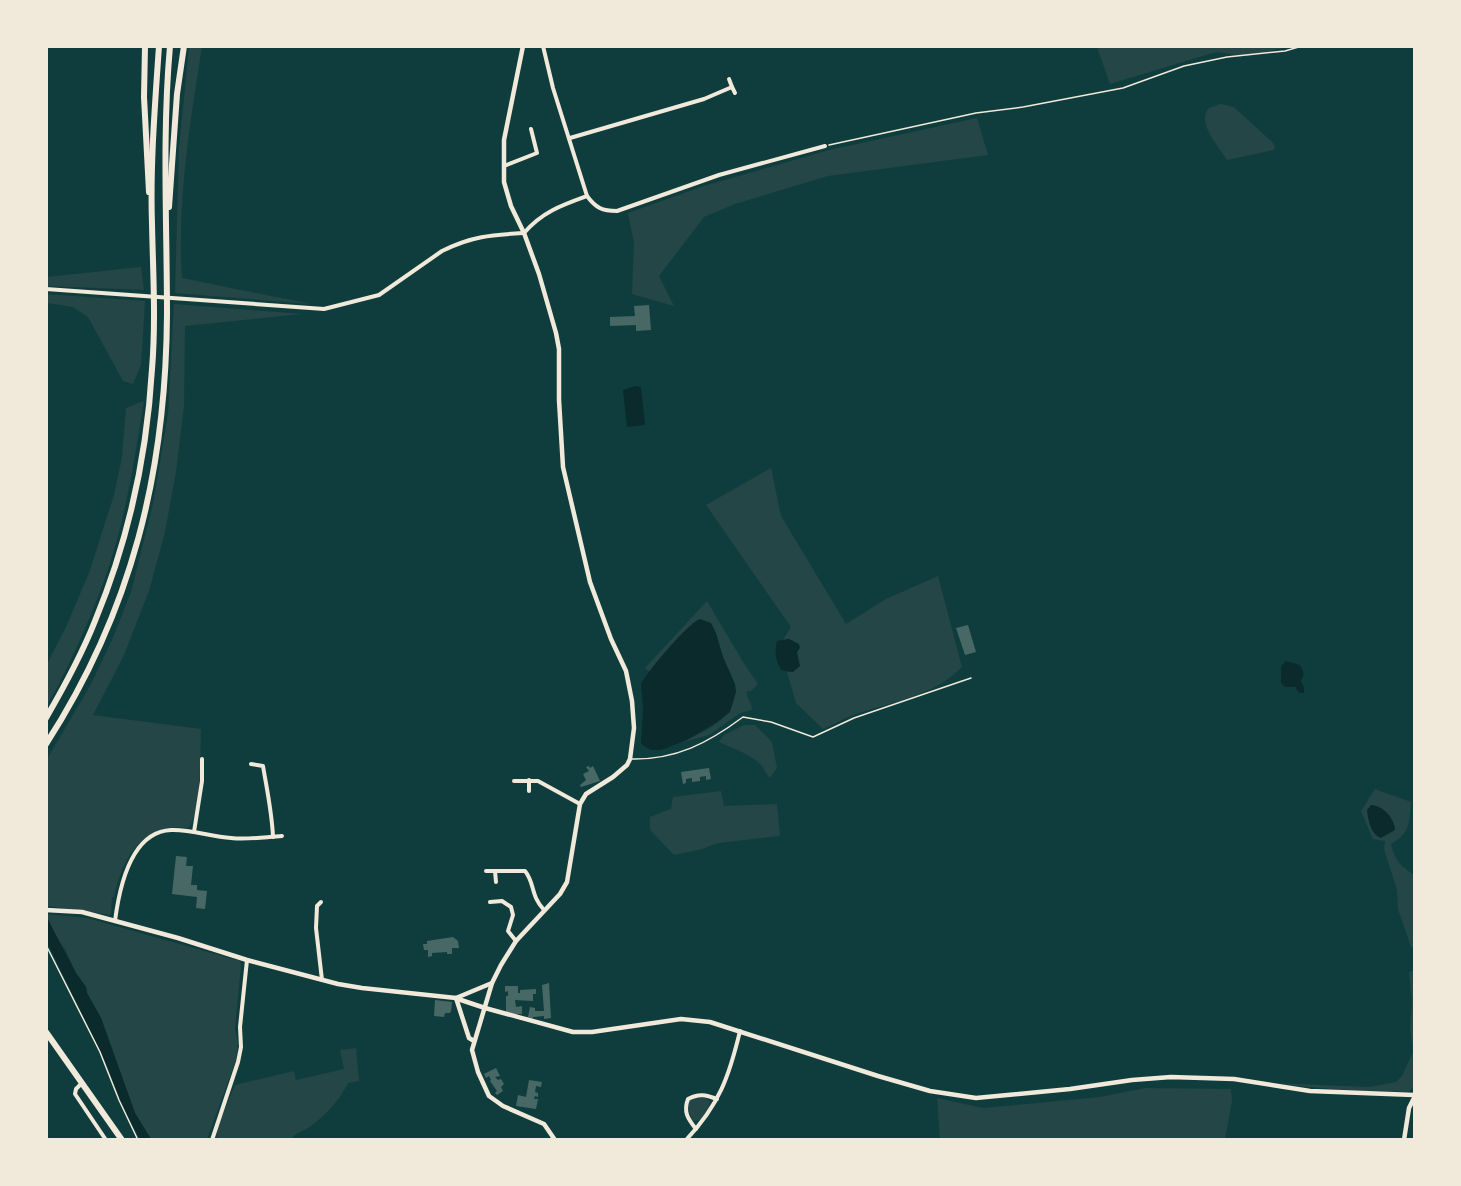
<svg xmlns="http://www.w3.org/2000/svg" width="1461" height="1186" font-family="'Archivo Narrow',sans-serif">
  <rect width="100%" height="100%" fill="#0f3d3e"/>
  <g fill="#244646">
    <path d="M 189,47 L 202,47 C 190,122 177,201 182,278 L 311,304 L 175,293 L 179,148 Z"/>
    <polygon points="1097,47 1288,47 1246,56 1216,52 1110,84"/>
    <path d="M 1221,104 L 1234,107 L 1273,143 L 1275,147 L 1274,150 L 1227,160 C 1219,147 1196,123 1209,108 Z"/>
    <polygon points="977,118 988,155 828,176 735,204 704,217 659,276 674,306 632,294 634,243 628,213 704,186 829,150"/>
    <polygon points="141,267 144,290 47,286 47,277"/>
    <polygon points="46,294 145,301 141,365 133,384 123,381 88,317 73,307 47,303"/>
    <path d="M 174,304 L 302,314 L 185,326 L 184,406 L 176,472 L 165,532 L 149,591 L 124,655 L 93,715 L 201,729 C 200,749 202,815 188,828 C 143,821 122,858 114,897 L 112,897 L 111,915 L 47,906 L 47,759 L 90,686 L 112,640 L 131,592 L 153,504 L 168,414 Z"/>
    <path d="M 144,401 C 135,454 127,512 110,563 C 96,607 70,665 47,706 L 47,664 L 66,627 L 89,573 L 114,495 L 122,457 L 126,408 Z"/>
    <path d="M 771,468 L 781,516 L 846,624 L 886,599 L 938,576 L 962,667 C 933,697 890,702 853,715 C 842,719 833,725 823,729 L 796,703 L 787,672 L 793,672 L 789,639 L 783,640 L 791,627 L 706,505 Z"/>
    <path d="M 707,601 L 743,662 L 758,684 L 751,691 L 747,691 C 746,699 752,702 752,710 L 740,713 L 709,735 L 680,743 C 712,728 747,714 730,673 C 724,660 718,647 716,633 L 685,631 L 650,672 L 645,668 Z"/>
    <path d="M 744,725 L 755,725 L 772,742 L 777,768 L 770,778 C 765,773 764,767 759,763 C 748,753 732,748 719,742 L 724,735 Z"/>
    <path d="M 1375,789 L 1411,802 C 1409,822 1411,833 1391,844 C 1394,860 1401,866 1414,875 L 1414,948 L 1411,947 L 1398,909 L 1397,890 L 1384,849 L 1385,841 L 1373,839 L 1361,811 Z"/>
    <polygon points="721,791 724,806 777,804 780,836 718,843 702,849 674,855 650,830 650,817 671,809 673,797"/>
    <polygon points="46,914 87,918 240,961 241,965 235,1029 238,1043 236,1060 207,1139 151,1139 135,1113 101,1018 87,993 86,987 76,973 65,949 58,941"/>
    <polygon points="1414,970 1414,1087 1408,1092 1341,1090 1269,1083 1369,1087 1396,1082 1402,1076 1413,1052 1410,1027 1412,1003 1409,972"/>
    <path d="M 356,1048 L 359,1081 L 348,1083 C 339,1101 327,1114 311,1126 C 304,1131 296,1132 291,1139 L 216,1140 L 218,1125 L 235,1085 L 294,1071 L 296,1080 L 344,1069 L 340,1050 Z"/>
    <polygon points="1145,1088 1231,1089 1232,1101 1225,1139 940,1139 937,1098 983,1108 1100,1097"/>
    <path d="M 694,1097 L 706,1098 L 710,1102 C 708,1110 702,1124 692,1120 L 688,1108 L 689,1101 Z"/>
  </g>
  <g fill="#0a2a2b">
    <polygon points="635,386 641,387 645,425 627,427 623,390"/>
    <path d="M 700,619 L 711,623 L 716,633 L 723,657 L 735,684 L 736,692 L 730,712 L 717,722 L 687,740 L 661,750 L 651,750 L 641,744 L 643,709 L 641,684 C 646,673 689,622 700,619 Z"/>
    <path d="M 789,639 L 799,644 L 800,648 L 797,652 L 800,666 L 793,672 L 781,670 C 776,660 774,653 777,641 Z"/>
    <polygon points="1286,661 1300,665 1304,674 1301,681 1304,688 1304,693 1299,693 1295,687 1285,687 1281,683 1281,666"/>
    <path d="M 1371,805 C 1383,806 1394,817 1395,830 L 1381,838 C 1371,835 1368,820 1367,810 Z"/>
    <polygon points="47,918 76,973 86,987 87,993 101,1018 135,1113 151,1139 140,1139 121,1104 108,1068 47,942"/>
  </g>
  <g fill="#486865">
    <polygon points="649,305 651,330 636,331 636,325 610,326 610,317 635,316 634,306"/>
    <polygon points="968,625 976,652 965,655 956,628"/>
    <polygon points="589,766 590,768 593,766 600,781 581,787 580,785 586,780 583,774 589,771 586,767"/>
    <polygon points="709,768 711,779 706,780 706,776 700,777 700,781 692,782 692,778 686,779 686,783 683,784 681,772"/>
    <polygon points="176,856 187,857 186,866 193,866 191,885 197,885 197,890 207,891 205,909 196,908 197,897 172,894"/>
    <polygon points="453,937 458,941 459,948 452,948 452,954 447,954 447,952 432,953 432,956 428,957 428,950 424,950 423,944 427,944 427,941"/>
    <polygon points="549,983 551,1018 544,1019 544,1016 533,1017 533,1019 528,1017 530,1007 535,1008 535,1011 544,1011 542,985"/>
    <polygon points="505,986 518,986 518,993 520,993 520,990 536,989 536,994 533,994 533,1001 515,1000 516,1007 522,1006 522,1014 506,1014 506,996 508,996 508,991 505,992"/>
    <polygon points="435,1000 452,1002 451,1011 450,1013 445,1013 444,1017 434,1016"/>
    <polygon points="496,1068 500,1076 495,1077 498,1080 501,1079 504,1084 501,1087 503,1091 497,1095 495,1093 497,1091 490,1081 491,1080 489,1076 486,1078 484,1074"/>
    <polygon points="529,1080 542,1082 541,1087 536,1086 535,1092 538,1093 538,1097 535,1096 534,1099 538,1099 536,1109 516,1106 518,1095 526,1097"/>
  </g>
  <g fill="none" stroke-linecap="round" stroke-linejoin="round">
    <g stroke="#f1e9da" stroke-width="1.5">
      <polyline points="829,145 976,113 1023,107 1123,88 1184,66 1227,57 1285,51 1302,46"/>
      <polyline points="46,945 100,1052 119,1100 138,1140"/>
    </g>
    <path stroke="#f1e9da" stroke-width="1.5" d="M 631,759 C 676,760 708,743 743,717 L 771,722 L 813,737 L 854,718 L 971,678"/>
    <g stroke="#f1e9da" stroke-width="4">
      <polyline points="732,87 735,93"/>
      <polyline points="570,138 704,99 732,87 729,79"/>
      <polyline points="504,166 537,153 531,129"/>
      <path d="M 587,196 C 596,208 602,211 617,211 L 719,175 L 825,146"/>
      <path d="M 46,289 L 324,309 L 379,295 L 442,251 C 472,236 491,235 524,233 C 542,212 562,205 587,196 L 553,88 L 543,46"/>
      <path d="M 251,764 L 263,766 C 267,790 272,813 273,837"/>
      <polyline points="514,781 538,781 580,804"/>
      <polyline points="529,791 529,780"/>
      <polyline points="194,832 202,781 202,759"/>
      <path d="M 486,871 L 525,871 C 535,883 530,895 544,910"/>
      <polyline points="495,871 496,882"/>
      <polyline points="321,902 317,906 316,928 322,980"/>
      <polyline points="490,902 502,901 511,907 513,915 508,931 516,941"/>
      <path d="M 115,921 C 119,890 130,832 171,830 C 191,829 211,837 231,838 C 247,840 265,837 282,836"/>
      <polyline points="82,1083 76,1089 75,1094 106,1140"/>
      <path d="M 696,1129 C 688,1119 683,1112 688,1099 C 699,1093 706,1095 717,1099"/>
      <polyline points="212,1140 238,1062 241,1047 240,1027 247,960"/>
      <path d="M 686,1140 C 719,1105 729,1077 740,1031"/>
    </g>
    <g stroke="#f1e9da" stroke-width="4.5">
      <polyline points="523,46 504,140 504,182 511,206 524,233 539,274 556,333 559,349 559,400 563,467 590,582 611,639 626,671 632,701 634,728 630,759 627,765 613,777 586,794 580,804 567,882 560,894 516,941 501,965 492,983 472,1050 478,1072 489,1096 503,1106 544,1124 555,1140"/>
      <polyline points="46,910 82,912 178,938 247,960 338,984 362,988 456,998 492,983"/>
      <polyline points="456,998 469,1038 474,1041"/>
      <polyline points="458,999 485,1008 573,1032 592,1032 681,1019 710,1022 878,1076 930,1091 976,1098 1070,1089 1132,1080 1171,1077 1234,1079 1310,1091 1414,1095"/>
      <polyline points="1404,1140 1409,1108 1414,1098"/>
    </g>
    <g stroke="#f1e9da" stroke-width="6">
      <polyline points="145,46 144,97 149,192"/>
      <polyline points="169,207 177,94 184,46"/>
      <path d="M 46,718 C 64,687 82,654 95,621 C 128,541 147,455 152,369 C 156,321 153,272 152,224 C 150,166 155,104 159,46"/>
      <path d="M 46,744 C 132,611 166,471 167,314 C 167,225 162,135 170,46"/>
      <polyline points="46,1032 122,1140"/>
    </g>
  </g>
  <rect width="1461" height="1186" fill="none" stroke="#f1e9da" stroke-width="96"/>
</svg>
